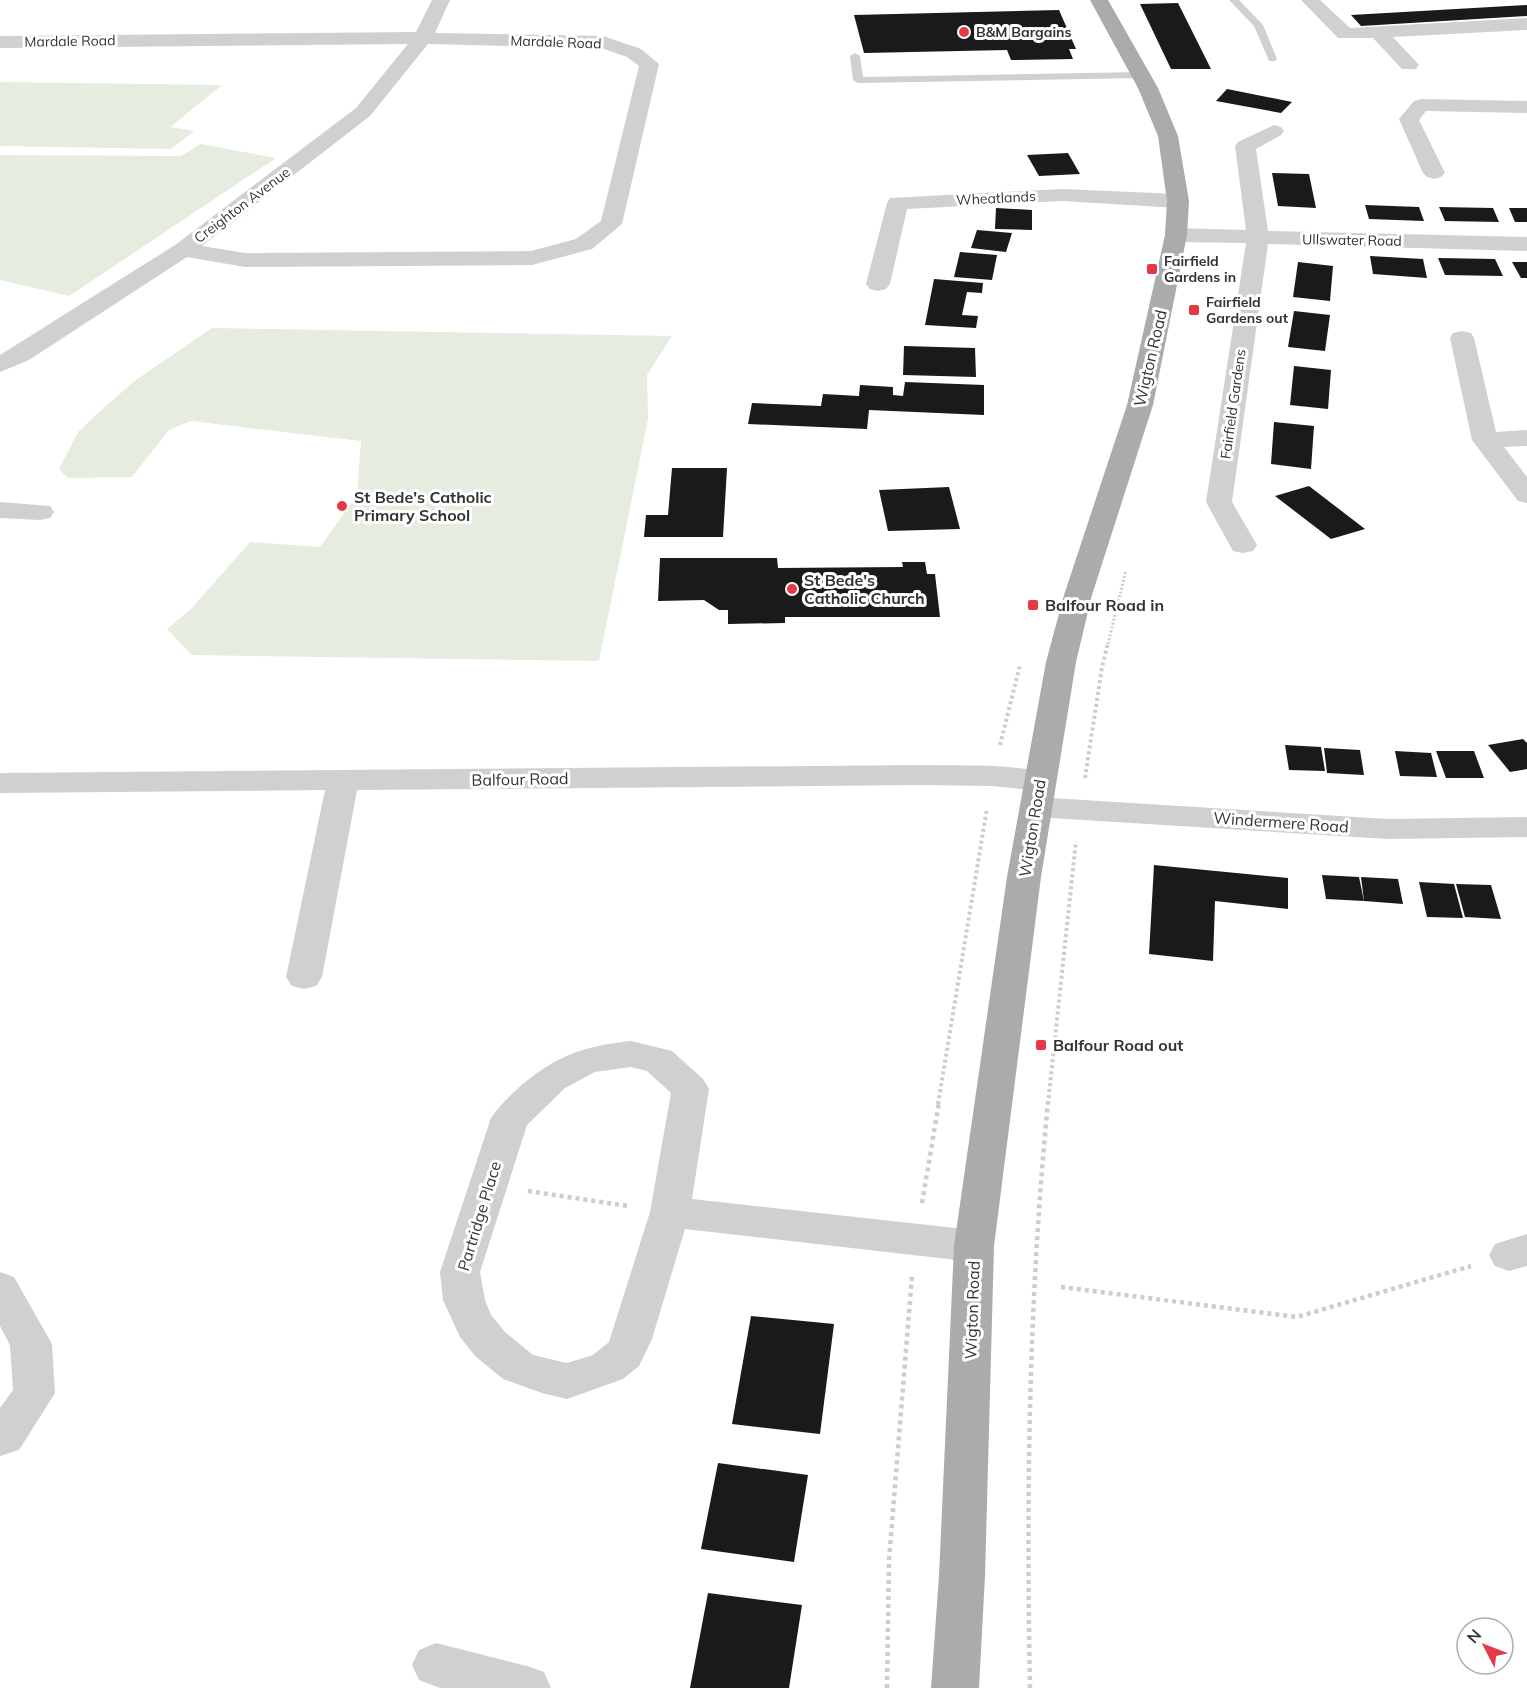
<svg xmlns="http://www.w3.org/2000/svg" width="1527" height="1688" font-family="Mulish,sans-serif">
  <rect width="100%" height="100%" fill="#fff"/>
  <g fill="#e6ecdf">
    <polygon points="0,82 222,85 170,127 194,131 171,149 0,146"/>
    <polygon points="201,144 276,158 69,296 0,280 0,155 181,156"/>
    <polygon points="212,328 672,336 647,375 648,419 599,661 192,655 167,629 191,609 250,542 320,547 357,495 361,441 191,421 169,430 132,477 68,478 59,469 78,432 96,415 133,382"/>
  </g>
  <g fill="#1a1a1a">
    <polygon points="1178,3 1211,69 1171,69 1140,4"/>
    <polygon points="1527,5 1527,16 1361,26 1351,15"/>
    <polygon points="1059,10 1076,49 1069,49 1073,59 1011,60 1007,50 864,53 854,15"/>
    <polygon points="1227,89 1292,102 1281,113 1216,101"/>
    <polygon points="1068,153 1080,174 1039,176 1027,155"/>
    <polygon points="1272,173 1309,174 1316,208 1278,206"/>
    <polygon points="1365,205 1419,207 1424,221 1369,219"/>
    <polygon points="1439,207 1493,208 1499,222 1445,221"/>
    <polygon points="996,208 1032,210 1032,230 995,229"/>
    <polygon points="1509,208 1527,208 1527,222 1515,222"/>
    <polygon points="977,230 1012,233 1006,252 971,248"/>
    <polygon points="960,252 997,255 992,280 954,277"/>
    <polygon points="1370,256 1423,259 1427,278 1373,274"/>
    <polygon points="1438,258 1495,259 1503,276 1445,275"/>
    <polygon points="1298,262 1333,266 1330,301 1293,297"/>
    <polygon points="1512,262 1527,262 1527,278 1521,278"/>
    <polygon points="934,279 983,283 982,293 967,292 962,315 978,316 976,328 925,325"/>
    <polygon points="1294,311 1330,315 1325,351 1288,347"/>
    <polygon points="904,346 975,348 976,377 903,375"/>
    <polygon points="1294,366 1331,370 1328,409 1290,405"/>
    <polygon points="905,382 984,385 984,415 869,410 867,429 748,424 752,403 821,406 823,394 859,396 860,385 893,387 893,395 903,396"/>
    <polygon points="1274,422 1314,426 1311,469 1271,464"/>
    <polygon points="672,468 727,468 723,537 644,537 646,515 668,515"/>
    <polygon points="1309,486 1365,529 1331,539 1275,496"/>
    <polygon points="949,487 960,529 888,531 879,490"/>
    <polygon points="660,558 777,558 778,568 903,567 902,562 925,562 927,574 935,574 940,617 785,617 785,623 728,624 728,610 719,610 704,600 658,601"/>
    <polygon points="1523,739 1527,743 1527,769 1510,772 1488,745"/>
    <polygon points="1285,745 1321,747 1325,771 1289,770"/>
    <polygon points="1324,748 1360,750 1364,775 1327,773"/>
    <polygon points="1395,751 1431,753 1437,777 1400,776"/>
    <polygon points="1436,751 1474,751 1484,778 1446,778"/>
    <polygon points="1154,865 1288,878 1288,909 1215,901 1213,961 1149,954"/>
    <polygon points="1322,875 1359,877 1364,901 1326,899"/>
    <polygon points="1361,877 1398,879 1403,904 1364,901"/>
    <polygon points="1419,882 1454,884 1463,918 1427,917"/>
    <polygon points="1456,884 1491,885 1501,919 1465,917"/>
    <polygon points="751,1316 834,1324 820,1434 732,1424"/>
    <polygon points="718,1463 808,1475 794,1562 701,1549"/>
    <polygon points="708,1593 802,1605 789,1688 690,1688"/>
  </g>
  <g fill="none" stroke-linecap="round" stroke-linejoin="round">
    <polyline stroke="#cdcdcd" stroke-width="3" stroke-dasharray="2 2" stroke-linecap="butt" points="1108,644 1126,570"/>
    <g stroke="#cdcdcd" stroke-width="4" stroke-dasharray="3 3" stroke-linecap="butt">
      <polyline points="1000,745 1020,665"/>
      <polyline points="1085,778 1102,667 1108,643"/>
      <polyline points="938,1104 987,808"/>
      <polyline points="1048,1104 1076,841"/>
    </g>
    <g stroke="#cdcdcd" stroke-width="4.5" stroke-dasharray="4 4" stroke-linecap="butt">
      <polyline points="528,1191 628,1206"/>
      <polyline points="922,1203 939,1102"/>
      <polyline points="1061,1287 1297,1317 1471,1266"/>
      <polyline points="887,1688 889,1560 912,1276"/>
      <path d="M 1030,1688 C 1026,1492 1029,1297 1048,1102"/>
    </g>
    <g fill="#d0d0d0" fill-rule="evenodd">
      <polygon points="1229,0 1239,0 1263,25 1277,59 1275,61 1269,61 1254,26"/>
      <polygon points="855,53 860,56 863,77 1141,72 1146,75 1141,78 858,83 853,80 850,56"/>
    </g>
    <g fill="#d0d0d0" fill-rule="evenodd">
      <path d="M 432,0 L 450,0 L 435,33 L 603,36 L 641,49 L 659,64 L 622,224 L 592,249 L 532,265 L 245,267 L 187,257 L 29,360 L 0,372 L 0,355 L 175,245 L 356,108 L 408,44 L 0,48 L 0,36 L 416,32 ZM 428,44 L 601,48 L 627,57 L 639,66 L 601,221 L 576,239 L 531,251 L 245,253 L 202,246 L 370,116 Z"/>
      <polygon points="1301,0 1320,0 1350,28 1527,18 1527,30 1393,37 1419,65 1416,69 1402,69 1373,38 1338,38"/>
      <polygon points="1421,99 1527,101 1527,113 1426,111 1419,120 1445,173 1441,177 1434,179 1427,177 1423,173 1399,119 1414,101"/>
      <polygon points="1274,125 1281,127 1284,131 1281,135 1256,149 1268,231 1527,237 1527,251 1268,244 1232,502 1257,545 1253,551 1243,553 1233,551 1206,502 1246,243 1176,242 1168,240 1165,235 1168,230 1176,228 1246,230 1235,146 1238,142"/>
      <polygon points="1062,189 1178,194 1186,196 1189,201 1186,206 1178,208 1062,201 907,209 890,284 886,289 878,291 870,289 866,284 887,203 890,198"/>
      <polygon points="1462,331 1471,333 1474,338 1496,432 1527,430 1527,446 1504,447 1527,477 1527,503 1518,501 1472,440 1450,338 1453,333"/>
      <polygon points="0,502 50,506 54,512 50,518 40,520 0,518"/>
      <path d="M 922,765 C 964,766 1009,763 1050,774 L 1055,781 L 1050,788 L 1039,791 L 992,786 L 922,785 L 357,790 L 322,977 L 316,986 L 304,989 L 292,986 L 286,977 L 325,790 L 0,793 L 0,773 Z"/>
      <polygon points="1035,797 1388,819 1527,817 1527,837 1388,839 1035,817 1024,814 1019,807 1024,800"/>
      <path d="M 631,1041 L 672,1051 L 703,1079 L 709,1089 L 692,1199 L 974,1230 L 988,1235 L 994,1246 L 988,1257 L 974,1262 L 685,1229 L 652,1339 L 639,1366 L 623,1379 L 567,1399 L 542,1393 L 503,1379 L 475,1356 L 460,1337 L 443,1300 L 440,1272 L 491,1118 C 498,1107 507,1099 516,1090 C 553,1057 582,1046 631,1041 ZM 631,1067 L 647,1071 L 671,1093 L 650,1212 L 609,1342 L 593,1355 L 567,1363 L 533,1355 L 505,1332 L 491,1315 L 485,1300 L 480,1272 L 527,1125 L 565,1088 L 595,1072 Z"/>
      <polygon points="1527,1234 1527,1266 1509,1271 1495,1266 1489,1255 1495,1244"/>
      <polygon points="0,1272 14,1277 52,1344 55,1393 19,1450 0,1456 0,1408 13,1390 10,1345 0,1326"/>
      <polygon points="436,1643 527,1666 544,1672 551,1688 440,1688 419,1680 412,1665 419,1650"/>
    </g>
    <polygon fill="#ababab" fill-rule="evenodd" points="1090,0 1108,0 1158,88 1178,136 1189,201 1187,235 1153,405 1092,595 1076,662 1041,877 994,1246 985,1576 979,1688 931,1688 939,1576 954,1246 1007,877 1046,662 1064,595 1127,405 1165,235 1167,201 1158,136 1138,88"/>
  </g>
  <g fill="#e63946" stroke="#fff" stroke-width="2">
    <circle cx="964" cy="32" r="6"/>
    <rect x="1146" y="263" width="12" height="12" rx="3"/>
    <rect x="1188" y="304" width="12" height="12" rx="3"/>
    <circle cx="342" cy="506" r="6"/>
    <circle cx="792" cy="589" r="6"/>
    <rect x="1027" y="599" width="12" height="12" rx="3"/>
    <rect x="1035" y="1039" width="12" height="12" rx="3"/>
  </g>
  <g text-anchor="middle" stroke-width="6" stroke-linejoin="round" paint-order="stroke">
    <g font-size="14" font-weight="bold" fill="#333" stroke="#fff" text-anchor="start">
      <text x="976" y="37">B&amp;M Bargains</text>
      <text x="1164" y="266">Fairfield<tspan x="1164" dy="16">Gardens in</tspan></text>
      <text x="1206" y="307">Fairfield<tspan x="1206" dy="16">Gardens out</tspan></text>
    </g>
    <g font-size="14" fill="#333" stroke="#fff">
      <text transform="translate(70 41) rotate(-1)" y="5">Mardale Road</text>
      <text transform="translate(556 42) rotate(2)" y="5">Mardale Road</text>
      <text transform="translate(996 198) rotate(-3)" y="5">Wheatlands</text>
      <text transform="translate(242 205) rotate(-37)" y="5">Creighton Avenue</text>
      <text transform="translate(1352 240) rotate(1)" y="5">Ullswater Road</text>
      <text transform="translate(1233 404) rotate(-82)" y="5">Fairfield Gardens</text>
    </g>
    <g font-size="16" fill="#333" stroke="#fff">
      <text transform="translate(1150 358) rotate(-77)" y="6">Wigton Road</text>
      <text transform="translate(520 779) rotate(-1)" y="6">Balfour Road</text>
      <text transform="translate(1281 822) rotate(4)" y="6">Windermere Road</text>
      <text transform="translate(1032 828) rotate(-81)" y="6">Wigton Road</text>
      <text transform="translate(479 1216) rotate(-73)" y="6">Partridge Place</text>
      <text transform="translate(972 1310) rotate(-88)" y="6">Wigton Road</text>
    </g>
    <g font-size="16" font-weight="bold" fill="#333" stroke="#fff" text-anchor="start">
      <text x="354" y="503">St Bede's Catholic<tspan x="354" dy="18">Primary School</tspan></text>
      <text x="804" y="586">St Bede's<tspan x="804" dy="18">Catholic Church</tspan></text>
      <text x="1045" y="611">Balfour Road in</text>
      <text x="1053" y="1051">Balfour Road out</text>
    </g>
  </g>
  <g transform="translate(1485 1646) rotate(312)"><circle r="28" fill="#ffffff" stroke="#adadad" stroke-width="1.5"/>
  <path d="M0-4.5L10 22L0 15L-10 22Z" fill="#e63946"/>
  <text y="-9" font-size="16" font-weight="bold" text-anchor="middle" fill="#333333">N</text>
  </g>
</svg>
